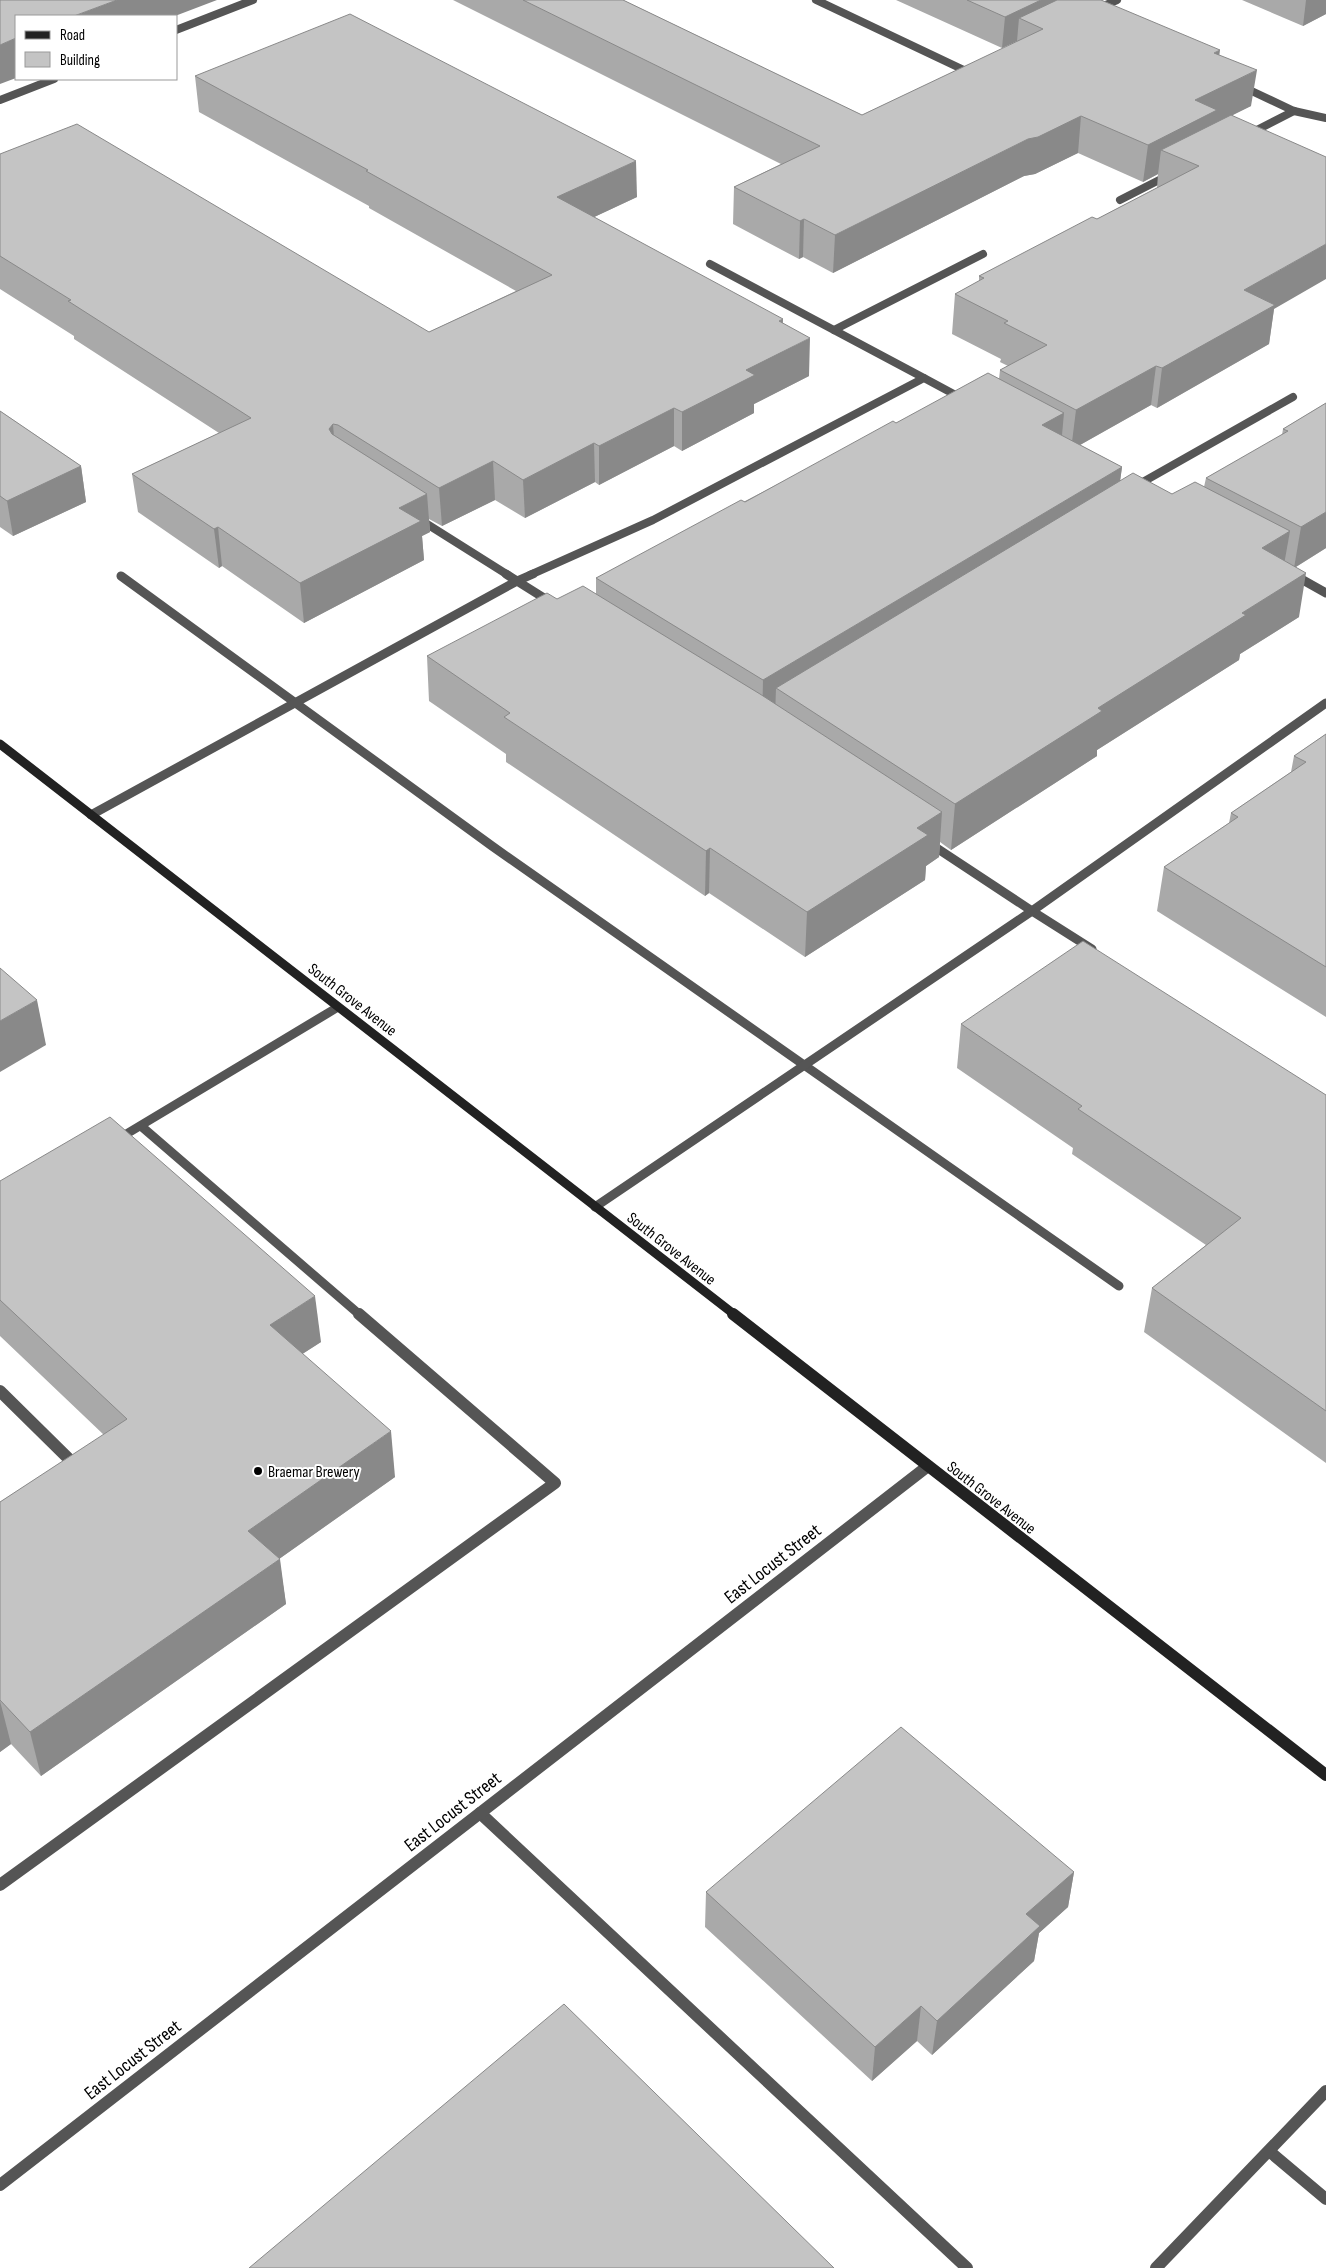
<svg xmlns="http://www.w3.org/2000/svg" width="1326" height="2268" font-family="'Sofia Sans Condensed',sans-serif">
  <rect width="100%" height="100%" fill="#fff"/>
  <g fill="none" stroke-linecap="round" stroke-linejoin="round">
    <g stroke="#555" stroke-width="8">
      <polyline points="816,0 966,71 971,68"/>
      <polyline points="1097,9 1117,0"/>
      <polyline points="176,30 253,0"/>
      <polyline points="1241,86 1294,111 1326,118"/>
      <polyline points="0,100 54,79"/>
      <polyline points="1249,134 1294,111"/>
      <polyline points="1120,200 1169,175"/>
      <polyline points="710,264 924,378"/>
      <polyline points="834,330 983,254"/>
      <polyline points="1134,487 1293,397"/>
      <polyline points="419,519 508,575"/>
      <polyline points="530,575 653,520 924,378 963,399"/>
    </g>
    <g stroke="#555" stroke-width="9">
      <polyline points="506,574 517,581 533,574"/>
      <polyline points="1294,575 1326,593"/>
      <polyline points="121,576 492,846 1119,1286"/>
      <polyline points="91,815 517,581 552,603"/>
      <polyline points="1092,949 1032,911 1326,703"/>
      <polyline points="141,1126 360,1315"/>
      <polyline points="118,1139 338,1007"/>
      <polyline points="595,1207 1032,911 929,843"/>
    </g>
    <g stroke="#555" stroke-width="12">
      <polyline points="0,1391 76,1466"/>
      <polyline points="480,1813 967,2268"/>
      <polyline points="0,1885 555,1483 359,1314"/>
      <polyline points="1269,2151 1326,2199"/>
      <polyline points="1156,2268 1326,2091"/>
    </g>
    <polyline stroke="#555" stroke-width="12" points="0,2185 928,1466"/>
    <polyline stroke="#222" stroke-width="9" points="0,744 735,1315"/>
    <polyline stroke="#222" stroke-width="12" points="733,1314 1326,1775"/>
  </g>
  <g fill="#a9a9a9">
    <polygon points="453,0 623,0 862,115 1017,42 1017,41 1002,48 896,0 1101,0 1219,55 1251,106 1233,115 1274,309 1269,344 1157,408 1151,405 1080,445 1122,467 1120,481 1172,494 1204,487 1206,478 1282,435 1283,429 1326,403 1326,548 1296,567 1299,617 1240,654 1239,660 1097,750 1097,756 951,850 940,842 939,857 926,866 925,880 805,957 709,893 705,896 506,762 506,754 429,701 427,656 557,599 596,594 596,578 896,423 999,379 1000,370 1008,366 1000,362 1001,359 952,334 955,294 979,281 979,276 1097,219 1157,188 1158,174 1143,182 1078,153 1035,174 1024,176 833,273 803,257 799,259 733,224 734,187 781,164"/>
    <polygon points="1242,0 1326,0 1326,14 1303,26"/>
    <polygon points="195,76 637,197 594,217 783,323 809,376 754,404 754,413 682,451 674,446 599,485 595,482 525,518 495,500 442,526 429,519 430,532 422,536 424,560 304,623 222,566 219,568 138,512 132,474 219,433 74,339 74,336 0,289 0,154 429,332 516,291 369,208 369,206 199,112"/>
    <polygon points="0,411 81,466 86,502 13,536 0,527"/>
    <polygon points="1326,734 1326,1017 1157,911 1164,867 1229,823 1231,813 1291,772 1294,756"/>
    <polygon points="961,1024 1326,1095 1326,1463 1144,1332 1152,1288 1206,1245 1072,1154 1073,1148 957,1068"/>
    <polygon points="0,1181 321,1342 302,1354 395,1477 279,1559 286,1604 41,1776 11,1744 0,1752 0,1502 104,1435 0,1336"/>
    <polygon points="1074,1872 1068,1907 1039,1933 1034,1961 932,2055 917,2041 872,2081 705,1927 706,1892"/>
  </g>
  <g fill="#898989">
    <polygon points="117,0 217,0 175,16 74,16"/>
    <polygon points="1041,0 1063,0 1019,18 1017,41 1002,48 1005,17"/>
    <polygon points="1306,0 1326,0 1326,14 1303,26"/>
    <polygon points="16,38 16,78 0,84 0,45"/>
    <polygon points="1220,50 1215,87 1214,53"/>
    <polygon points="1257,70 1251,106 1161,150 1158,174 1143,182 1148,145 1195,100"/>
    <polygon points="1081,116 1078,153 1035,174 1024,176 833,273 835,235 1028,139"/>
    <polygon points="636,161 637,197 558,234 557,197"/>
    <polygon points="804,219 803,257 799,259 800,221"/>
    <polygon points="1326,244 1326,279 1274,309 1269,344 1157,408 1162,368 1244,290"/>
    <polygon points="783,319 782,352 810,338 809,376 754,404 754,413 682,451 682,412 746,370 779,321"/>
    <polygon points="1156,366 1151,405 1071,450 1076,410"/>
    <polygon points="674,408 674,446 599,485 599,446"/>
    <polygon points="1064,413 1060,457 1042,425"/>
    <polygon points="333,424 336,463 329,429"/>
    <polygon points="594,443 595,482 525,518 523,480"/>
    <polygon points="493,461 495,500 442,526 439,488"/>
    <polygon points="81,466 86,502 13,536 7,501"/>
    <polygon points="1122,467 1116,511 776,688 775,718 762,725 763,680"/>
    <polygon points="427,494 430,532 422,536 424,560 304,623 300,583 399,508"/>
    <polygon points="1326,512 1326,548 1294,568 1301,527"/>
    <polygon points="218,527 222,566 219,568 214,529"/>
    <polygon points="1290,531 1282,576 1262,548"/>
    <polygon points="1306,573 1299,617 1240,654 1239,660 1097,750 1097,756 951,850 955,804 1098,708 1242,613"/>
    <polygon points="942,812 939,857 926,866 925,880 805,957 807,912 917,828"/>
    <polygon points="710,848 709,893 705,896 706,851"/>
    <polygon points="37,1000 46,1045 0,1072 0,1021"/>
    <polygon points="315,1296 321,1342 276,1371 270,1325"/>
    <polygon points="391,1431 395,1477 255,1576 248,1531"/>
    <polygon points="280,1559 286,1604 41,1776 30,1732"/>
    <polygon points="0,1701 11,1744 0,1752"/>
    <polygon points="1074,1872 1068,1907 1039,1933 1034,1961 932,2055 937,2021 1026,1914"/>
    <polygon points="921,2006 917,2041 872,2081 875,2047"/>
  </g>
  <g fill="#c4c4c4" stroke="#898989">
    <polygon points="0,0 117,0 74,16 16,16 16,38 0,45"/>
    <polygon points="523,0 623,0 862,115 1043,29 1019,18 1057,0 1101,0 1220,50 1214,53 1257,70 1195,100 1217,110 1148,145 1081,116 1038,137 1028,139 835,235 804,219 800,221 734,187 820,146"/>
    <polygon points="967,0 1041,0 1005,17"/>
    <polygon points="350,14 636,161 557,197 783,319 779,321 810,338 746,370 755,375 682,412 674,408 599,446 594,443 523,480 493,461 439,488 338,425 333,424 329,429 332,434 427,494 399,508 421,521 300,583 218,527 214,529 132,474 251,418 68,301 71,300 0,256 0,154 77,124 429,332 552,275 366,171 368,170 195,76"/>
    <polygon points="1231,115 1326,157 1326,244 1244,290 1275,305 1162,368 1156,366 1076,410 1000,370 1047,345 1004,323 1008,321 955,294 984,278 979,276 1092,217 1097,219 1199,166 1161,150"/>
    <polygon points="988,373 1064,413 1042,425 1122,467 763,680 596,578 741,500 745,502 893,421 896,423"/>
    <polygon points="1326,403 1326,512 1301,527 1206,478 1288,431 1283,429"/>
    <polygon points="0,411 81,466 7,501 0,496"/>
    <polygon points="1133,473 1172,494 1195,482 1290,531 1262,548 1306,573 1242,613 1246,615 1098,708 1102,711 955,804 776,688"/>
    <polygon points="583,586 760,694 942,812 917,828 928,835 807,912 710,848 706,851 504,717 510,713 427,656 547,593 557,599"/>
    <polygon points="1326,734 1326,967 1164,867 1238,817 1231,813 1306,762 1294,756"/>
    <polygon points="1083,941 1326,1095 1326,1411 1152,1288 1241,1218 1078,1109 1082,1106 961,1024"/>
    <polygon points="0,968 37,1000 0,1021"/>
    <polygon points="110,1117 315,1296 270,1325 391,1431 248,1531 280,1559 30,1732 0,1700 0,1502 127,1419 0,1300 0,1181"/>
    <polygon points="901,1727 1074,1872 1026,1914 1040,1926 937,2021 921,2006 875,2047 706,1892"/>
    <polygon points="564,2004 834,2268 249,2268"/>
  </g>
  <circle fill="#000" stroke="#fff" stroke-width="2" cx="258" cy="1471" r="5"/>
  <g text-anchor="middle" stroke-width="4" stroke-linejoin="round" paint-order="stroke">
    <g font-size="16" fill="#000" stroke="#fff">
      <text transform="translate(353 999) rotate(38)" y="6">South Grove Avenue</text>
      <text transform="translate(672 1248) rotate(38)" y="6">South Grove Avenue</text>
      <text transform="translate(992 1497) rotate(38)" y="6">South Grove Avenue</text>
    </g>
    <g font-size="16" fill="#000" stroke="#fff" text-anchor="start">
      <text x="268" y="1477">Braemar Brewery</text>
    </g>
    <g font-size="19" fill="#000" stroke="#fff">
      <text transform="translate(772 1563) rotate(-38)" y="7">East Locust Street</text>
      <text transform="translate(452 1811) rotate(-38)" y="7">East Locust Street</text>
      <text transform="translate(132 2059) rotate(-38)" y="7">East Locust Street</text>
    </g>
  </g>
  <rect x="15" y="15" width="162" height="65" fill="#ffffff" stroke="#999999"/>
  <rect x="25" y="31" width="25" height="8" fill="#222222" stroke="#999999"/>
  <text x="60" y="40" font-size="15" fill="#000000">Road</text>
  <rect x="25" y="52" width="25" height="15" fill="#c4c4c4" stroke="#999999"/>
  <text x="60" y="65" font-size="15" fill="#000000">Building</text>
</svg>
